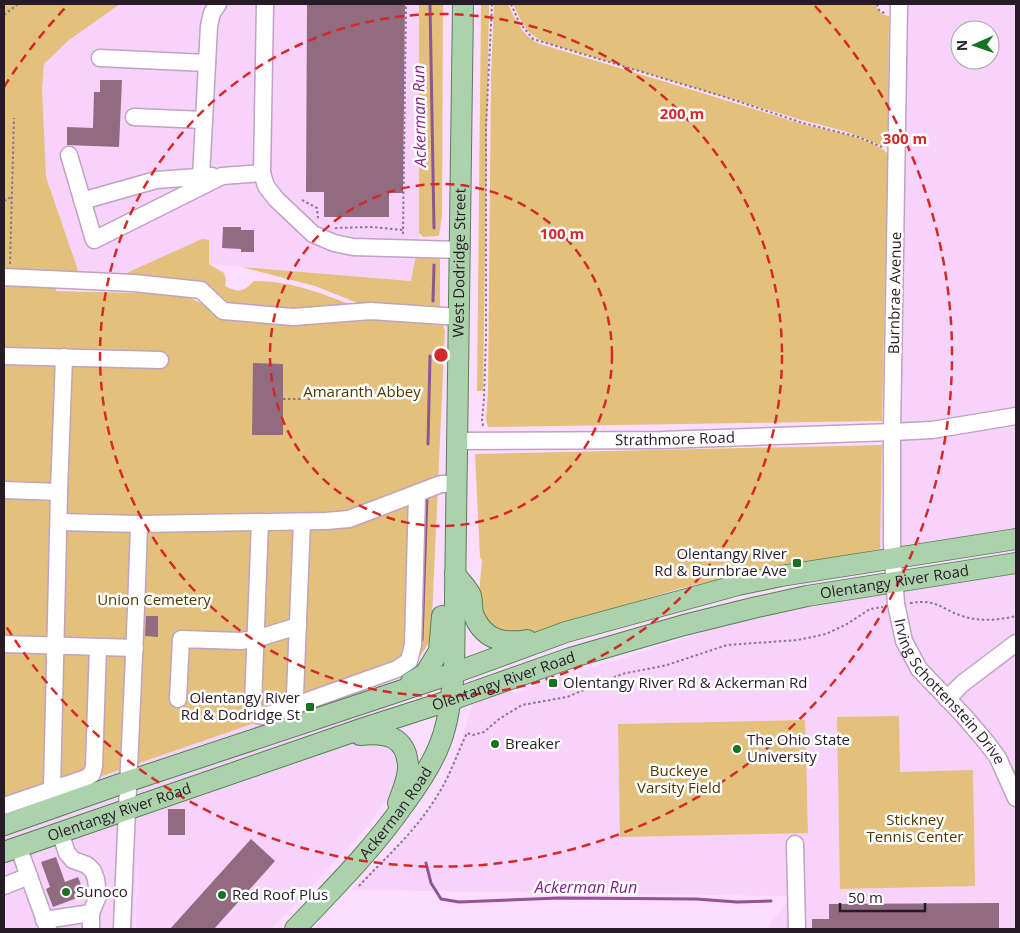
<svg xmlns="http://www.w3.org/2000/svg" width="1020" height="933" font-family="'Open Sans',sans-serif">
  <rect width="100%" height="100%" fill="#fcddff"/>
  <g fill="#f7d2fa" fill-rule="evenodd">
    <polygon points="120,4 419,4 419,233 418,255 415,260 412,281 209,264 209,240 120,276 80,276 40,159 41,113 44,64 69,40"/>
    <path d="M 890,4 L 1016,4 L 1016,528 L 880,549 L 888,148 ZM 960,30 L 990,30 L 990,60 L 960,60 Z"/>
    <polygon points="1016,573 1016,929 767,929 791,896 351,890 411,833 441,790 462,739 470,711 473,705 480,699 508,690 515,693 763,613 892,590"/>
    <polygon points="380,679 401,751 396,785 368,826 272,929 136,929 137,846 134,929 4,929 4,810"/>
  </g>
  <g fill="#e3c07b">
    <path d="M 4,4 L 120,4 L 69,40 L 44,64 L 42,90 L 46,177 L 80,276 L 120,276 L 202,239 L 209,240 L 209,264 L 224,273 L 226,280 L 225,286 C 239,293 243,292 254,281 C 287,280 321,293 352,305 C 314,310 264,315 228,303 C 222,302 216,297 211,294 L 55,281 L 56,291 L 178,294 L 191,298 L 210,308 L 442,324 L 445,330 L 431,639 L 413,668 L 4,810 Z"/>
    <polygon points="419,4 443,4 442,216 439,236 423,237 419,233"/>
    <polygon points="481,4 489,4 483,391 477,391"/>
    <path d="M 494,4 L 508,4 C 516,20 522,36 540,44 C 626,70 713,96 799,123 C 822,130 873,137 888,154 L 882,421 L 488,427 L 486,419 L 488,391 L 491,77 Z"/>
    <path d="M 513,4 L 876,4 C 877,11 882,15 889,16 L 888,148 L 847,132 L 798,119 L 544,42 C 526,34 521,21 513,4 Z"/>
    <polygon points="418,255 440,258 440,314 368,307 315,286 241,267 411,281 415,260"/>
    <path d="M 882,445 L 880,549 L 720,579 L 678,589 L 523,636 C 516,634 508,633 500,630 C 471,618 481,583 482,560 L 480,557 L 475,454 Z"/>
    <polygon points="899,716 900,772 973,770 975,886 840,889 837,717"/>
    <polygon points="805,720 808,833 620,837 618,724"/>
  </g>
  <g fill="none" stroke-linecap="round" stroke-linejoin="round">
    <g stroke="#8f5694" stroke-width="3">
      <polyline points="430,4 434,228"/>
      <polyline points="433,301 434,265"/>
      <polyline points="428,444 430,356"/>
      <polyline points="422,640 427,496"/>
      <polyline points="426,863 431,883 441,899 459,902 559,898 696,899 737,902 771,901"/>
    </g>
  </g>
  <g fill="#916c81">
    <polygon points="307,4 405,4 403,193 389,193 389,217 324,217 324,192 306,192"/>
    <polygon points="100,80 122,80 119,147 67,145 67,127 93,128 94,92 100,92"/>
    <polygon points="223,227 241,227 241,230 254,230 254,252 241,252 241,249 222,248"/>
    <polygon points="253,363 283,364 283,435 252,435"/>
    <polygon points="146,616 158,616 158,637 145,636"/>
    <rect x="168" y="809" width="17" height="26"/>
    <polygon points="251,839 275,861 214,929 170,929"/>
    <polygon points="56,857 65,882 78,877 85,895 53,907 46,889 50,887 41,862"/>
    <polygon points="999,903 999,929 812,929 812,919 829,919 829,904"/>
  </g>
  <g fill="none" stroke-linecap="round" stroke-linejoin="round">
    <g stroke="#c0a2c2" stroke-width="19">
      <g id="minor">
        <polyline points="265,4 262,173 266,186 276,199 313,234 334,243 353,247 460,250"/>
        <path id="s1" d="M 899,4 L 892,432 L 892,544 L 896,604 L 904,641 L 919,669 L 964,716 L 987,743 L 998,758 L 1016,798"/>
        <polyline points="100,58 207,63"/>
        <polyline points="134,117 204,120"/>
        <polyline points="69,155 94,240 222,176 262,173"/>
        <polyline points="201,177 209,26 212,13 218,4"/>
        <polyline points="82,201 156,180 212,176"/>
        <polyline points="4,277 134,283 201,290 223,311 293,317 371,311 459,317"/>
        <polyline points="4,356 160,360"/>
        <path id="s2" d="M 457,441 L 662,440 L 892,432 L 932,430 L 1016,416"/>
        <polyline points="4,490 59,492"/>
        <polyline points="59,522 139,524 326,521 349,519 441,484 457,484"/>
        <polyline points="260,522 253,704 254,711 258,715 265,716 397,669 409,661 413,645 417,493"/>
        <polyline points="4,644 135,648"/>
        <polyline points="178,699 181,639 241,641 255,639 298,626"/>
        <polyline points="947,699 963,683 1016,643"/>
        <polyline points="297,705 295,695 302,522"/>
        <polyline points="52,789 59,492 64,357"/>
        <polyline points="4,806 86,778 92,774 94,766 98,647"/>
        <polyline points="60,832 67,853 73,860 87,865 93,871 96,879 98,896 91,913 91,929"/>
        <polyline points="795,844 797,929"/>
        <polyline points="18,846 48,929"/>
        <polyline points="4,886 29,876"/>
        <polyline points="44,920 91,913"/>
        <path d="M 122,929 C 127,794 135,659 139,524"/>
      </g>
    </g>
    <g stroke="#597e59" stroke-width="22">
      <g id="major">
        <path d="M 455,574 C 459,580 469,589 471,596 C 473,603 471,610 474,616 C 484,640 504,644 527,640"/>
        <polyline points="411,682 425,674 439,651 442,616"/>
        <path d="M 360,735 C 385,732 406,736 408,765 C 409,777 402,792 398,803"/>
        <polyline points="4,825 129,781 454,673 566,632 738,585 781,576 1016,539"/>
        <path id="s3" d="M 4,852 L 361,729 L 451,700 L 570,658 L 684,625 L 757,607 L 807,596 L 1016,563"/>
        <path id="s4" d="M 295,929 C 333,889 373,849 405,803 C 419,784 433,763 441,741 C 449,719 451,696 454,673 L 463,4"/>
      </g>
    </g>
    <g stroke="#8c778e" stroke-width="2" stroke-dasharray="2.5 2.5" stroke-linecap="butt">
      <polyline points="511,4 519,22 533,39 725,97 803,123 858,137 882,147"/>
      <polyline points="877,4 879,10 886,14"/>
      <polyline points="4,15 18,4"/>
      <polyline points="302,200 317,208 318,219"/>
      <polyline points="4,201 11,197"/>
      <polyline points="335,228 371,227 403,230"/>
      <polyline points="403,234 406,4"/>
      <polyline points="10,264 14,118"/>
      <polyline points="283,399 317,399"/>
      <polyline points="483,426 482,421 484,398 486,337 486,126 492,4"/>
      <path d="M 910,603 C 938,599 939,608 962,616 C 979,622 999,620 1016,616"/>
      <path d="M 359,886 C 386,857 416,831 437,796 C 450,776 457,754 467,733 L 473,735 L 484,732 L 499,719 L 522,705 L 567,697 L 622,674 L 667,665 L 727,645 L 798,640 L 826,634 L 847,624 L 870,609 L 883,607"/>
    </g>
    <use href="#minor" stroke="#fff" stroke-width="16"/>
    <use href="#major" stroke="#acd2ac" stroke-width="20"/>
  </g>
  <g fill="none" stroke="#d62828" stroke-width="2.5" stroke-dasharray="9 6">
    <circle cx="441" cy="355" r="171"/>
    <circle cx="441" cy="355" r="341"/>
    <path d="M4 87A512 512 0 0 1 67 6M815 6A512 512 0 1 1 4 623"/>
  </g>
  <g fill="#187320" stroke="#fff" stroke-width="2">
    <rect x="792" y="558" width="10" height="10" rx="2.5"/>
    <rect x="548" y="678" width="10" height="10" rx="2.5"/>
    <rect x="305" y="702" width="10" height="10" rx="2.5"/>
    <circle cx="495" cy="744" r="5"/>
    <circle cx="737" cy="749" r="5"/>
    <circle cx="66" cy="892" r="5"/>
    <circle cx="222" cy="895" r="5"/>
  </g>
  <g text-anchor="middle" stroke-width="5" stroke-linejoin="round" paint-order="stroke">
    <g font-size="15" fill="#261b27" stroke="#fff">
      <text dy="5" stroke="none"><textPath href="#s4" startOffset="719">West Dodridge Street</textPath></text>
      <text transform="translate(895 293) rotate(-89)" y="5">Burnbrae Avenue</text>
      <text dy="5" stroke="none"><textPath href="#s2" startOffset="218">Strathmore Road</textPath></text>
      <text dy="5" stroke="none"><textPath href="#s3" startOffset="932">Olentangy River Road</textPath></text>
      <text dy="5" stroke="none"><textPath href="#s3" startOffset="528">Olentangy River Road</textPath></text>
      <text dy="5" stroke="none"><textPath href="#s1" startOffset="705">Irving Schottenstein Drive</textPath></text>
      <text dy="5" stroke="none"><textPath href="#s3" startOffset="122">Olentangy River Road</textPath></text>
      <text dy="5" stroke="none"><textPath href="#s4" startOffset="154">Ackerman Road</textPath></text>
    </g>
    <g font-size="15" fill="#4d3803" stroke="#fff">
      <text x="362" y="397">Amaranth Abbey</text>
      <text x="154" y="605">Union Cemetery</text>
      <text x="679" y="776">Buckeye<tspan x="679" dy="17">Varsity Field</tspan></text>
      <text x="915" y="825">Stickney<tspan x="915" dy="17">Tennis Center</tspan></text>
    </g>
    <g font-size="15" fill="#261b27" stroke="#fff" text-anchor="start">
      <text x="787" y="559" text-anchor="end">Olentangy River<tspan x="787" dy="17">Rd &amp; Burnbrae Ave</tspan></text>
      <text x="563" y="688">Olentangy River Rd &amp; Ackerman Rd</text>
      <text x="300" y="703" text-anchor="end">Olentangy River<tspan x="300" dy="17">Rd &amp; Dodridge St</tspan></text>
      <text x="747" y="745">The Ohio State<tspan x="747" dy="17">University</tspan></text>
      <text x="505" y="749">Breaker</text>
      <text x="76" y="897">Sunoco</text>
      <text x="232" y="900">Red Roof Plus</text>
    </g>
    <g font-size="16" font-style="italic" fill="#82238b" stroke="#fff">
      <text transform="translate(419 116) rotate(-91)" y="6">Ackerman Run</text>
      <text x="586" y="893">Ackerman Run</text>
    </g>
  </g>
  <circle cx="441" cy="355" r="8" fill="#d62828" stroke="#fff" stroke-width="2.5"/>
  <g font-size="15" text-anchor="middle" font-weight="bold" fill="#d62828" stroke="#fff" stroke-width="5" stroke-linejoin="round" paint-order="stroke">
    <text x="682" y="119">200 m</text>
    <text x="905" y="144">300 m</text>
    <text x="562" y="239">100 m</text>
  </g>
  <rect width="1020" height="933" fill="none" stroke="#261b27" stroke-width="10"/>
  <g transform="translate(975 45) rotate(268)"><circle r="24" fill="#ffffff" stroke="#a8a4a9"/>
  <path d="M0-4L9 19L0 12L-9 19Z" fill="#187320"/>
  <text y="-8" font-size="14" font-weight="bold" text-anchor="middle" fill="#261b27">N</text>
  </g>
  <path d="M840 903v8h85v-8" fill="none" stroke="#261b27" stroke-width="2.5"/>
  <text x="848" y="903" font-size="15" fill="#261b27" stroke="#ffffff" stroke-width="4" paint-order="stroke">50 m</text>
</svg>
